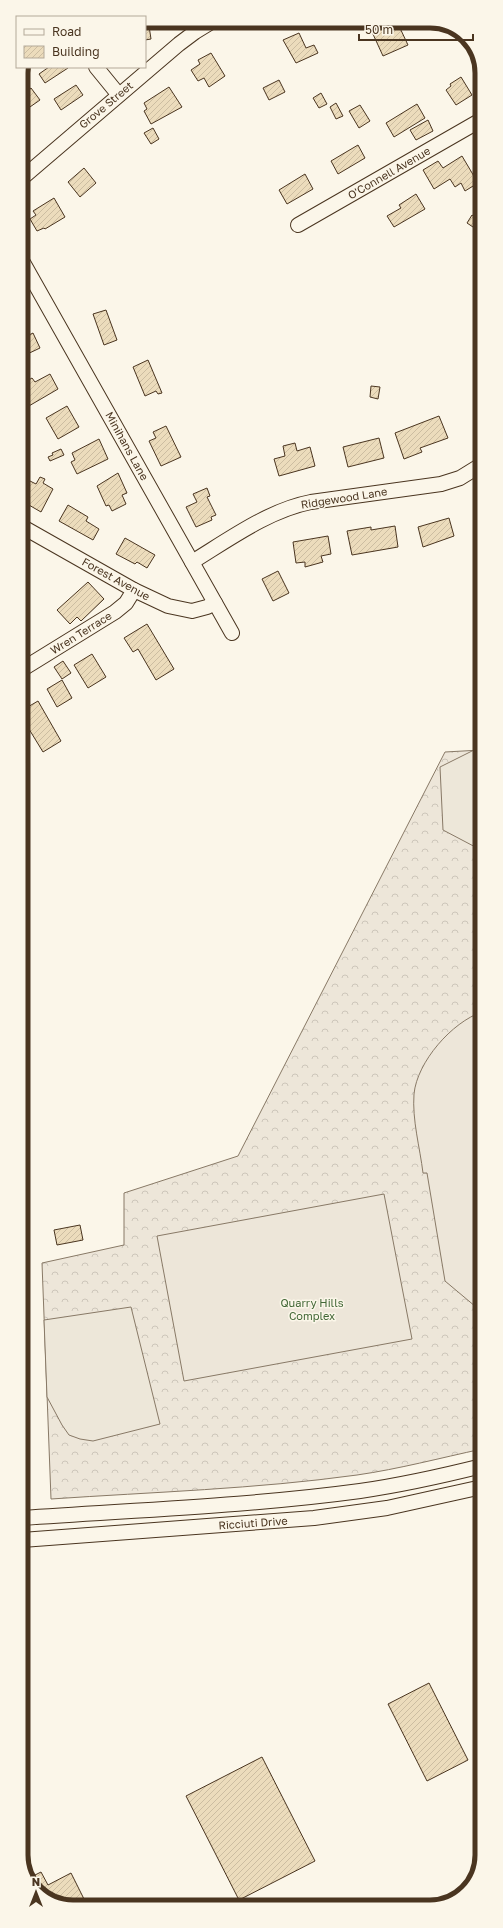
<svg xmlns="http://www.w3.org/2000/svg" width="503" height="1928" font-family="'Golos Text',sans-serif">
  <defs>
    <pattern id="forest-crowns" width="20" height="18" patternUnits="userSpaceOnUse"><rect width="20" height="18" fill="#ede6d9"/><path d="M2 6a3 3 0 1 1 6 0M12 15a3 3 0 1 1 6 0" fill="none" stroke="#cdc6ba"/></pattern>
    <pattern id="building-hatch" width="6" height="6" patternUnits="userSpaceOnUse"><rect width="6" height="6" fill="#ecdcbc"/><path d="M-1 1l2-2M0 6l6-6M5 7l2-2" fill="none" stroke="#ccbda1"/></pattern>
  </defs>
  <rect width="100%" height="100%" fill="#fbf6e9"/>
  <path fill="url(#forest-crowns)" stroke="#887966" d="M 481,750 L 482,1449 C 440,1458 399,1469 357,1475 C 256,1489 153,1492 51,1499 L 42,1263 L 124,1245 L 124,1193 L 238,1156 L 445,752 Z"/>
  <g fill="#ede6d9" stroke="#887966">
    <path d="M 482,1012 L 482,1312 L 445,1281 L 427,1173 L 423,1173 C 420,1148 412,1120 414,1094 C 417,1062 452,1022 482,1012 Z"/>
    <polygon points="384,1194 412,1339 184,1381 157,1236"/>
  </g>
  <g fill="#ede7d9" stroke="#887966">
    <polygon points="474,750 481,750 481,850 443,830 440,767"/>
    <polygon points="131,1307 160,1424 93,1441 80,1439 69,1435 62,1425 47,1397 44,1320"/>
  </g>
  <g fill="url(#building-hatch)" stroke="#4a3520">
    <polygon points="367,21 385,21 389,31 399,26 408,45 383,56"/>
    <polygon points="419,21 436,21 431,29"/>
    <polygon points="145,26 149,26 151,39 145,40"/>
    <polygon points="299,33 306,48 314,45 318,53 296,63 283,40"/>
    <polygon points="211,53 225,76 209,87 204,78 198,81 191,70 200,64 198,60"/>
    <polygon points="49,67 67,67 68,68 45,83 39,74"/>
    <polygon points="461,77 472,95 456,105 446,90 451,86 450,84"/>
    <polygon points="279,80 285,92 269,100 263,88"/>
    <polygon points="76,85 83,95 61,110 54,99"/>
    <polygon points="169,87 182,107 151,124 144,111 147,109 144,103"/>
    <polygon points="31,88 40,100 27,109 21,99 21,95"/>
    <polygon points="321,93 327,104 319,108 313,98"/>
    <polygon points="336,103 343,116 336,119 330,107"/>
    <polygon points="417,104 425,118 394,137 386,123"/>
    <polygon points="360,105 370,121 359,128 349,111"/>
    <polygon points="428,120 433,131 416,140 410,130"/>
    <polygon points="153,128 159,139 151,144 144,133"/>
    <polygon points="358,145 365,158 338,174 331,161"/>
    <polygon points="462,156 478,183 465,191 461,183 455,187 450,179 434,189 423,170 438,161 443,168"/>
    <polygon points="84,168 96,183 80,197 68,182"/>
    <polygon points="305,174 313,189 287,204 279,190"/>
    <polygon points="416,194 425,209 394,227 387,216 401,208 399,205"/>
    <polygon points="54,198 65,217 45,229 44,228 37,231 30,219 36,215 33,211"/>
    <polygon points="472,215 481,221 476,229 467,223"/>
    <polygon points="106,310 117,340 104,345 93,314"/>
    <polygon points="33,333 40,348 21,357 21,339"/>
    <polygon points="148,360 162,393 158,394 156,391 145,396 133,367"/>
    <polygon points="50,374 58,389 22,410 21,390 25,388 22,384 32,378 35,382"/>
    <polygon points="371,386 380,387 378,399 370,397"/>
    <polygon points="67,406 79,427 58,439 46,418"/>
    <polygon points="439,416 448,438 420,448 422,452 404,459 395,433"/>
    <polygon points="166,426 181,457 161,466 149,441 156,438 153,432"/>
    <polygon points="379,438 384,458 348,467 343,447"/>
    <polygon points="99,439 108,459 77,474 71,462 75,460 72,453"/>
    <polygon points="295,443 297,451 310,447 315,466 279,476 274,459 285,456 283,446"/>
    <polygon points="61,449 64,455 50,461 48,457 53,455 52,453"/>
    <polygon points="118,473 127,493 122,495 126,504 112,511 109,505 106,506 97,486"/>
    <polygon points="40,477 45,479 43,483 53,489 41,512 22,501 25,495 21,492 21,488 26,479 36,484"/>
    <polygon points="207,488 210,496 207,497 216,515 211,517 212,520 196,527 186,507 197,502 193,494"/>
    <polygon points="68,505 88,517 86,521 99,529 93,540 59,521"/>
    <polygon points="449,518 454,536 423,547 418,527"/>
    <polygon points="395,526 398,547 352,555 347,531 371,527 371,530"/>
    <polygon points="328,536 331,554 321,556 323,562 305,567 305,562 296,563 293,542"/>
    <polygon points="125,538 155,555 147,568 137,562 135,564 116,554"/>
    <polygon points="278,571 289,593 273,601 262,579"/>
    <polygon points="88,582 104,599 81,621 77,617 70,624 57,610"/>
    <polygon points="147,624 174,669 156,680 138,649 133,652 124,638"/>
    <polygon points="92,654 106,677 88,688 74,665"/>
    <polygon points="63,661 71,673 62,679 54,667"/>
    <polygon points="62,680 72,698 57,707 47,689"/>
    <polygon points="38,701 61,741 43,752 21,716 21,711"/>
    <polygon points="80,1225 83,1240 57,1245 54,1230"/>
    <polygon points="429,1683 468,1760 427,1781 388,1704"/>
    <polygon points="262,1757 315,1861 239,1900 186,1796"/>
    <polygon points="41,1872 48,1885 71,1873 88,1907 69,1907 38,1894 29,1878"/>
  </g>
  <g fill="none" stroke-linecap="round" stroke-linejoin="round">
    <g stroke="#4a3520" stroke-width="16">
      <g id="minor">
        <polyline points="96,67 118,94"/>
        <polyline points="21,179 179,44 195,32 213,21"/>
        <polyline points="298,225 481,120"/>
        <polyline points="21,259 232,633"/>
        <polyline points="21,526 134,590 168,606 192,611 207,607 215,603"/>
        <path d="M 192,562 C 228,540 269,510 311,502 L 441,484 L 460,478 L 481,465"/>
        <polyline points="21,670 115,612 126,603 134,590"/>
        <path d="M 22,1518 C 133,1510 249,1506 360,1491 C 401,1485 442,1476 482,1466"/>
        <polyline points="22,1540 314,1518 387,1508 482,1487"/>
      </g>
    </g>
    <use href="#minor" stroke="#fbf6e9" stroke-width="14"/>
  </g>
  <g text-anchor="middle" stroke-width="3" stroke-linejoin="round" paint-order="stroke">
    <g font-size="11" fill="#4a3520" stroke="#fbf6e9">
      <text transform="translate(106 105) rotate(-40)" y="4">Grove Street</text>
      <text transform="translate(389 173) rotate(-30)" y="4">O'Connell Avenue</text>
      <text transform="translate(127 446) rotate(61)" y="4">Minihans Lane</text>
      <text transform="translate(344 498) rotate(-9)" y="4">Ridgewood Lane</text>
      <text transform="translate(116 579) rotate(29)" y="4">Forest Avenue</text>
      <text transform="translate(81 633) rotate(-32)" y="4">Wren Terrace</text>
      <text transform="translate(253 1523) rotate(-4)" y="4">Ricciuti Drive</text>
    </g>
    <g font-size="11" fill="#436837" stroke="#fbf6e9">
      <text x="312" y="1307">Quarry Hills<tspan x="312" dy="13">Complex</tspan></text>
    </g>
  </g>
  <path d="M0 0H503V1928H0ZM73 28H430A45 45 0 0 1 475 73V1855A45 45 0 0 1 430 1900H73A45 45 0 0 1 28 1855V73A45 45 0 0 1 73 28Z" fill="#fbf6e9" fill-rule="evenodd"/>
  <path fill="none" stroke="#4a3520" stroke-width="5" d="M73 28H430A45 45 0 0 1 475 73V1855A45 45 0 0 1 430 1900H73A45 45 0 0 1 28 1855V73A45 45 0 0 1 73 28Z"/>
  <rect x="16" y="16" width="130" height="52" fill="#fbf6e9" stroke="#b4a999"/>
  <rect x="24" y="29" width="20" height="6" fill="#fbf6e9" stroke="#b4a999"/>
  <text x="52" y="36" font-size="12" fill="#4a3520">Road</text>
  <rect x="24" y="46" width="20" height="12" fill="url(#building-hatch)" stroke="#b4a999"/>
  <text x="52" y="56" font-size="12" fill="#4a3520">Building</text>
  <g transform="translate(36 1892)" stroke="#fbf6e9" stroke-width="3" paint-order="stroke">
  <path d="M0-3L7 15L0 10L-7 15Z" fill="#4a3520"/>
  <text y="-6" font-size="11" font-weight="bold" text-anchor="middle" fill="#4a3520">N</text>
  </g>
  <path d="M359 34v6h114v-6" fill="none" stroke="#4a3520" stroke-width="2"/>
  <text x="365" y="34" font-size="12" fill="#4a3520" stroke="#fbf6e9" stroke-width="3" paint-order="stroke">50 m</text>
</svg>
